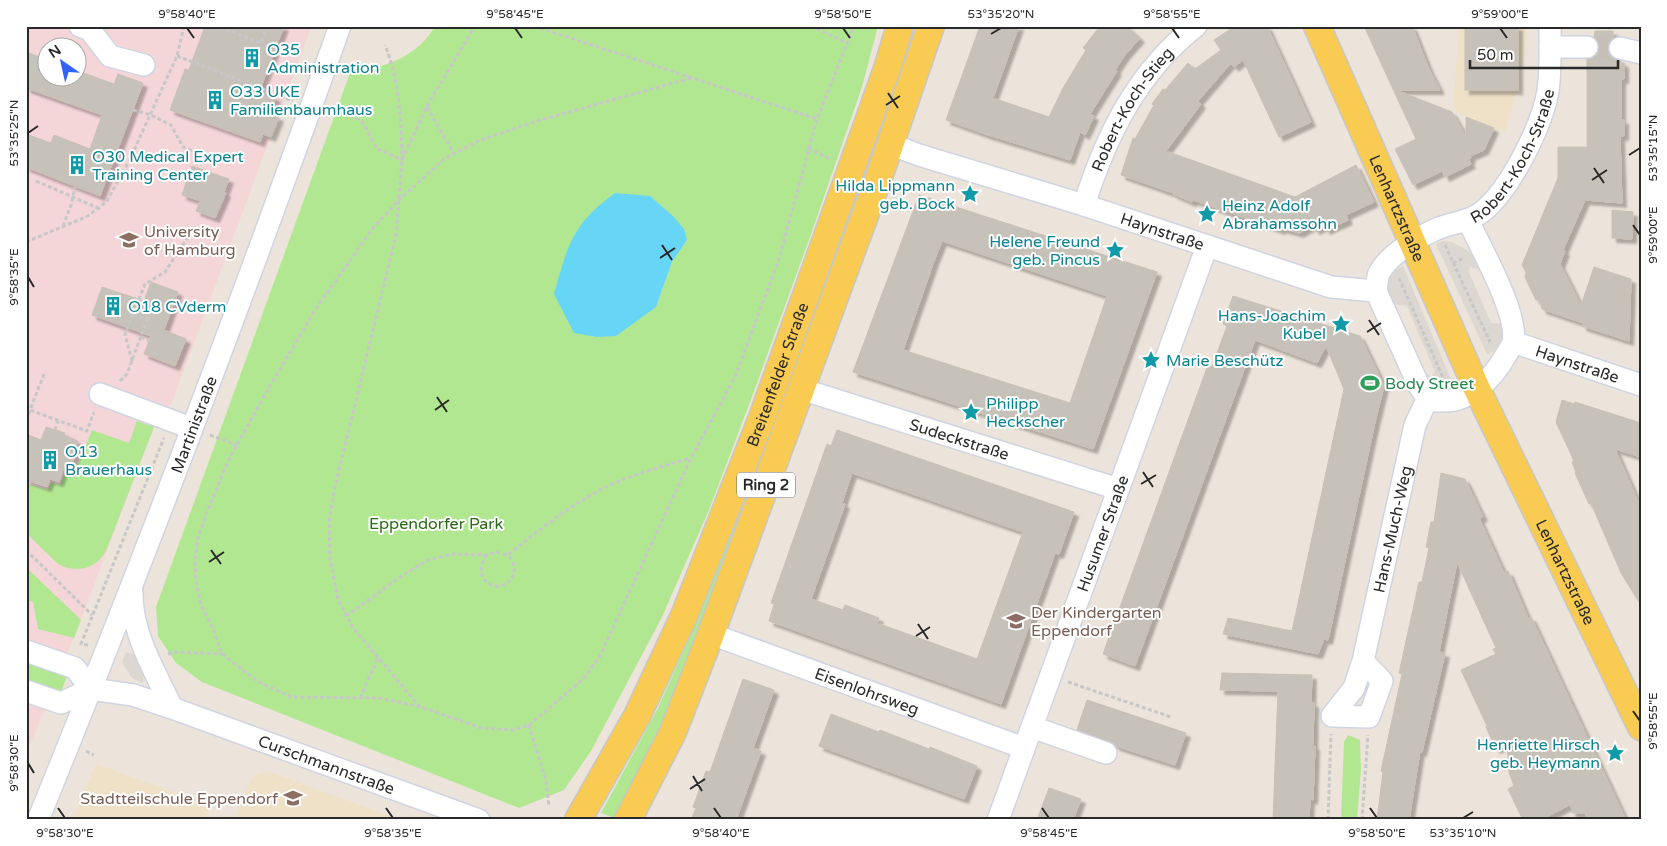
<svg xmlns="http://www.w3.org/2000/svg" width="1667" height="846" font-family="'Varela Round',sans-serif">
  <defs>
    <filter id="shadow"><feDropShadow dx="4.5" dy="4.5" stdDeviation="1" flood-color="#0004"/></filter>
  </defs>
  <rect width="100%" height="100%" fill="#ece4da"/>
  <g fill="#efe1c8">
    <polygon points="1459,26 1527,26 1526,45 1518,89 1505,132 1459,114 1453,106"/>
    <polygon points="96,764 212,806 205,820 72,820"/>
    <polygon points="267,771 401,820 234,820 253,776"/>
  </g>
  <path fill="#f4d6d9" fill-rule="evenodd" d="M 26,26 L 312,26 L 172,402 L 154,427 L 81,620 L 26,755 ZM 48,48 L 78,48 L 78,78 L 48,78 Z"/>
  <g fill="#b2e792" fill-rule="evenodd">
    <path d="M 435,26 L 878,26 L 862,87 L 810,237 L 750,402 L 709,510 L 661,619 L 591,751 L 564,790 L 519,808 L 202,682 L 176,663 L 158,636 L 156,607 L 350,73 C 384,67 417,58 435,26 ZM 650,196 C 664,210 681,219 687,240 L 672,262 L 656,307 Z"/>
    <polygon points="911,26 915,26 869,168 864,167"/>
    <polygon points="858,184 865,185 667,719 617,819 601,813 658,708 697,621 776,412"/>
    <path d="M 137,421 L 154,427 L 106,551 C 96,569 77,574 58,564 L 26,533 L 26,483 L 48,490 L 51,482 L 60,485 L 66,471 L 74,474 L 92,430 L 129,443 Z"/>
    <polygon points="26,567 81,620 74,638 38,629 33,602 26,600"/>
    <polygon points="26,661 67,676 60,695 26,682"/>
    <polygon points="1348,735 1360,740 1361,769 1357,820 1341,820 1344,742"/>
  </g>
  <g fill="#dcd7d1">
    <polygon points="1443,241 1452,242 1467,250 1472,255 1480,270 1470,267 1469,272 1491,323 1505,324 1503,336 1498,345 1494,351 1487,354 1436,244"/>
    <polygon points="1403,266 1453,384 1447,386 1430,383 1422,378 1418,369 1432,377 1435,372 1407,306 1390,304 1388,292 1388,280 1396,270"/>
    <polygon points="126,652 138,656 144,670 143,683 132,678 122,662"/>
  </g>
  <path fill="#66d5f6" d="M 615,193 L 650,196 L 673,216 L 684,229 L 687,240 L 672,262 L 656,307 L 616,336 L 597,337 L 574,333 L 554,294 C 568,245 572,224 615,193 Z"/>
  <g fill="#c7c2b9" stroke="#c8c0b3" fill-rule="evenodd" filter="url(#shadow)">
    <polygon points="205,26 284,26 259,92 276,97 270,114 279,117 271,137 263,134 260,142 170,110 185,69 189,70"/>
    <polygon points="980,26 1019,26 993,98 1049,117 1063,88 1086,50 1083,48 1100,26 1127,26 1140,38 1125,55 1115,70 1117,71 1090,114 1094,116 1085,135 1080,132 1070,160 988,135 946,120"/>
    <polygon points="1235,26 1267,26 1311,122 1279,137 1243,60 1234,67 1231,63 1198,101 1201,104 1166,151 1295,197 1356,165 1374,202 1346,215 1348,220 1326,230 1324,226 1315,230 1313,225 1299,233 1282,228 1281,230 1193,200 1192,202 1173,194 1173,193 1121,175 1133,138 1135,139 1154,105 1152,104 1163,89 1165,90 1188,63 1195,69 1221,50 1214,40"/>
    <polygon points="1364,26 1412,26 1429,69 1440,90 1396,90 1452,112 1466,137 1466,117 1494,128 1484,150 1470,156 1471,158 1469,160 1471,164 1445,177 1442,171 1413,185 1395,149 1416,139"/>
    <rect x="1465" y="26" width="53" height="64"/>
    <polygon points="1595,31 1613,31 1613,38 1608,45 1608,52 1612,57 1621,61 1621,63 1624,63 1624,79 1621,79 1621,120 1624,120 1624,136 1620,136 1622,203 1585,200 1563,250 1565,251 1560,264 1581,306 1594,267 1631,279 1629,341 1582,326 1583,323 1542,309 1540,300 1536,300 1525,277 1526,272 1522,265 1558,178 1558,147 1587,147 1587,59 1594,58 1598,53 1599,47 1598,41 1594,37"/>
    <polygon points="26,52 48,60 48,78 78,78 78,71 114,84 118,74 143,83 100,196 26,167 26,134 51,143 54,135 90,149 102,115 26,88"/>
    <polygon points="192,166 229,179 224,192 226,193 215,218 196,211 200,201 182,195"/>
    <path d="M 919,195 L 1157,272 L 1093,449 L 853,372 ZM 942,241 L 1107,296 L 1070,403 L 903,350 L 934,261 Z"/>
    <polygon points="1612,210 1633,212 1632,239 1612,238"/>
    <polygon points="151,282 178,292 164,330 186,339 175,366 144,354 151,336 92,315 102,287 144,301"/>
    <polygon points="1233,296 1360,336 1384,386 1375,422 1328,640 1324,639 1318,654 1223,634 1228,618 1292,631 1344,389 1326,346 1317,363 1255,340 1135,666 1103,654 1208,365 1212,367 1227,326 1223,324"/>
    <polygon points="1562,400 1574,404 1575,402 1641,423 1641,457 1615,449 1641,508 1641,605 1621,573 1591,503 1589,504 1575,473 1576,472 1572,462 1574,461 1556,422"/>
    <polygon points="46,427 65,433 64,435 78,441 74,452 76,453 70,469 64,467 59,482 50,479 47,487 26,480 26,434 41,440"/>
    <path d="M 837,430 L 1074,512 L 1059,554 L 1055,553 L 1001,704 L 769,621 L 774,604 L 771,603 L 827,444 L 831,446 ZM 852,473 L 1023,532 L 977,659 L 877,623 L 879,618 L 845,605 L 843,610 L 811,599 L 845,504 L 842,503 Z"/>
    <polygon points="1441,473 1465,479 1483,517 1479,518 1504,573 1508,571 1528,618 1531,617 1626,820 1588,820 1585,813 1572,813 1571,804 1541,820 1523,820 1508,789 1514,786 1509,772 1507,743 1496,749 1486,727 1487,726 1461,670 1496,654 1493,649 1496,648 1457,562 1439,652 1445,653 1422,752 1420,751 1409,820 1377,820 1383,772 1381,771 1402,674 1399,673 1419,582 1422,582 1429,548 1426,547 1431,522 1434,522"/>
    <polygon points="1222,673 1312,675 1311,703 1314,703 1313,745 1315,746 1313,800 1310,799 1309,820 1273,820 1278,691 1220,690"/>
    <polygon points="743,679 774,690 753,748 761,751 736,820 691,820 696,808 693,807 706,771 710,772"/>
    <polygon points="1087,700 1186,733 1175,765 1116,746 1110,741 1077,730"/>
    <polygon points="831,714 879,732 880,730 929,749 930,747 977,766 964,799 819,746"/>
    <polygon points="1049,788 1081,799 1073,820 1037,820"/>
  </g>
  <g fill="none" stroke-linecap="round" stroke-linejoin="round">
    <polyline stroke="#c5bfb7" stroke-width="21" stroke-dasharray="21 11" stroke-linecap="butt" points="1587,47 1620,48"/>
    <g stroke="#cfd4e3" stroke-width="24">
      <g id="minor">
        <polyline points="80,26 90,30 110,56 144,65"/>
        <polyline points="1550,47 1587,47"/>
        <polyline points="1620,48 1641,53"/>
        <path id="s1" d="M 890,144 L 919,155 L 1084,205 L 1331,287 L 1376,291"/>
        <path id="s2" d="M 1084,205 C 1106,136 1137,72 1196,26"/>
        <path d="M 1376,291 L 1419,386 C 1422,390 1425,396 1429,398 C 1433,402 1439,401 1444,401 C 1471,401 1493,378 1506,355 C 1508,351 1512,346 1513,342 C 1519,314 1480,247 1468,220"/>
        <path id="s3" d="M 1376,291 C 1377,285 1377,278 1379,273 C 1389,254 1420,236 1439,228 C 1454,222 1469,222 1482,212 C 1510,190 1542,126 1548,91 C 1551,69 1550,48 1550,26"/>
        <path id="s4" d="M 1513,342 L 1641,385"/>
        <path id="s5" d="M 801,389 L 1118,489"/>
        <polyline points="100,394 191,428"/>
        <path d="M 132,592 C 131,633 155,671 172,708"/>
        <path id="s6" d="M 711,634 L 1024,748"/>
        <polyline points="26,651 75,668 91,689"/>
        <path id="s7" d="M 1363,661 L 1382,681 L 1369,717 L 1332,716 L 1354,688 L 1363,661 L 1415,425 L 1428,398"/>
        <path id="s8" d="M 91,689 L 133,695 L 172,708 L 479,820"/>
        <polyline points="26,691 61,703 91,689"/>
        <polyline points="1032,727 1106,753"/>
        <path id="s9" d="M 38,820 C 145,558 245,293 340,26"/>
        <path id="s10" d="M 998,820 L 1207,246"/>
      </g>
    </g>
    <g stroke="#c7c7c7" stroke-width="29">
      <g id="major">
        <path id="s11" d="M 1317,26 L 1477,389 L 1641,727"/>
        <path id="s12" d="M 578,820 L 637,716 L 684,616 L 763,415 L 887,69 L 900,26"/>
        <polyline points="628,820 673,732 711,634 878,180 931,26"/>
      </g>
    </g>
    <g stroke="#c7c7c7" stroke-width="3" stroke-dasharray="4 2.5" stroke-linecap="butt">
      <polyline points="534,26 817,119"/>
      <polyline points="811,26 847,43"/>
      <polyline points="220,27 261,43 267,26"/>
      <polyline points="177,56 293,101"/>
      <polyline points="691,78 537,121 476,142 444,159 400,199 373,228 315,310 267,391 228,461 207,512 198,538 195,559 196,581 201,605 214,631 222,654 257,681 291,697 379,698 421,707 481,728 513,730 529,725 554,704 583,679 600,656 691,458 735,377 779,259 817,119 854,26"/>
      <polyline points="427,107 454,154"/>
      <path d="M 332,108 L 362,121 L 377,149 L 402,160 C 401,121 400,82 385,45"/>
      <polyline points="133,110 151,115 171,125 183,147 215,160 212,168"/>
      <polyline points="808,148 832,160"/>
      <polyline points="36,181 98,208"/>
      <polyline points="63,226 71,205 75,187"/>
      <polyline points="26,242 86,217 99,208 107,201 130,159 177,56 184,26"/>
      <polyline points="1445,245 1490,342"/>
      <polyline points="1453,263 1464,258"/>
      <polyline points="1399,278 1445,382"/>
      <polyline points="147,320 153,317"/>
      <polyline points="141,337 149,341"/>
      <polyline points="132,361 125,334 145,284 165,272 188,237"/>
      <polyline points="44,374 30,410 87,431 94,412"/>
      <polyline points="120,381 127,374 147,320 129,313"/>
      <polyline points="26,421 30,410"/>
      <polyline points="55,430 58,421"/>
      <polyline points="210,435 237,445"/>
      <polyline points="26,550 92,615"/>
      <path d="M 487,555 C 478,566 479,581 494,586 C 512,588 521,568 508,555 C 539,530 570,505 606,487 C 633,474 662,467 690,458"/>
      <polyline points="346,616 403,575 428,560 453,554 487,555 496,552 508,555"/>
      <polyline points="88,645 81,644 164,438"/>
      <polyline points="168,654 173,652 222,654"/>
      <polyline points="1068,682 1171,717"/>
      <polyline points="360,698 378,658"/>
      <polyline points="420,707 353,628 338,600 330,558 329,522 334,491 396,235 402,160 427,106 475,26"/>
      <polyline points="529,725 546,781 549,807"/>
      <polyline points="86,751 94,755"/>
      <polyline points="1328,820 1331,734"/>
      <polyline points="1362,820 1368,735"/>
    </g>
    <use href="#minor" stroke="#fff" stroke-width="21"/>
    <use href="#major" stroke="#f9cb52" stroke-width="26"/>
  </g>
  <path fill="none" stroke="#292929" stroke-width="2" d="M 187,28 L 194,38M 515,28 L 522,38M 843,28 L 850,38M 1172,28 L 1179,38M 1500,28 L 1507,38M 991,34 L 1001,28M 888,93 L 898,108M 886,105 L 900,96M 28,133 L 38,126M 1629,155 L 1640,148M 1594,168 L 1604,183M 1592,180 L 1607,170M 1633,225 L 1640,235M 662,245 L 672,260M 660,258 L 675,248M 28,277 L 34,287M 1369,320 L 1379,335M 1367,332 L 1381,323M 437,397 L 447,412M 435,410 L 449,400M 1143,472 L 1153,487M 1141,484 L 1156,475M 211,550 L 221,564M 209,562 L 224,552M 918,624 L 928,639M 916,636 L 930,627M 1633,711 L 1640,721M 28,763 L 34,773M 693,776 L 702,791M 690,789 L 705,779M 58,808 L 65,818M 386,808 L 393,818M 714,808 L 721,818M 1042,808 L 1049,818M 1370,808 L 1377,818M 1463,818 L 1473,812"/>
  <defs>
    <g id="building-bare" transform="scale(1.5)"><path d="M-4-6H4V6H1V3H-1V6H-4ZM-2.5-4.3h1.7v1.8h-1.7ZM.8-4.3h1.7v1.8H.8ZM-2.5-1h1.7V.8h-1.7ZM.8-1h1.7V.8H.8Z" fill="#0f9aa8" stroke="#fff" stroke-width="2.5" paint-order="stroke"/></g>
    <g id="sight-bare" transform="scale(1.5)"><path d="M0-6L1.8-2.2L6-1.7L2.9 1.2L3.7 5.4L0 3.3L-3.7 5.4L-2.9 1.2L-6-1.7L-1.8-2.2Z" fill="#0f9aa8" stroke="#fff" stroke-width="2.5" paint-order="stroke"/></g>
    <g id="university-bare" transform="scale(1.5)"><path d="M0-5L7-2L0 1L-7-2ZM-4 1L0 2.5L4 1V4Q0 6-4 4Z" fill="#8d6e63" stroke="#fff" stroke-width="2.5" paint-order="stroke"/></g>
    <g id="stadium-bare" transform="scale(1.5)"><path d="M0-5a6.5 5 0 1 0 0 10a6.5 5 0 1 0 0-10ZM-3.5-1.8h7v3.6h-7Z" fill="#2e9e5b" stroke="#fff" stroke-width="2.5" paint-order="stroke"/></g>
    <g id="school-bare" transform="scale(1.5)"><path d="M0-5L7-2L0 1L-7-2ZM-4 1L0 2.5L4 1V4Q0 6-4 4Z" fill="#8d6e63" stroke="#fff" stroke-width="2.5" paint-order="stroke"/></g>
  </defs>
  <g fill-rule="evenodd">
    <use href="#building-bare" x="252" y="58"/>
    <use href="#building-bare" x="215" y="100"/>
    <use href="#building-bare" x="77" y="165"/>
    <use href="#sight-bare" x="970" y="194"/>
    <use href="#sight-bare" x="1207" y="214"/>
    <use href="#university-bare" x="129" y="240"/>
    <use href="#sight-bare" x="1115" y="250"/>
    <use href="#building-bare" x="113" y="306"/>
    <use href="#sight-bare" x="1341" y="324"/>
    <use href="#sight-bare" x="1151" y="360"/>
    <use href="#stadium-bare" x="1370" y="383"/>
    <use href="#sight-bare" x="971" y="412"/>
    <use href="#building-bare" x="50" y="460"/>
    <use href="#school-bare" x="1016" y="621"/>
    <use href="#sight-bare" x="1615" y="753"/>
    <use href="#school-bare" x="293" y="798"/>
  </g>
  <g text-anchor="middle" stroke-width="4" stroke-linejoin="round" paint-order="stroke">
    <rect fill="#fff" stroke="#696969" stroke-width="1" x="737" y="472.5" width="58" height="25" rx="4"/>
    <g font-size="15" font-weight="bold" fill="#292929">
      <text x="766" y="490">Ring 2</text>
    </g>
    <g font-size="16" fill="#0d838f" stroke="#fff" text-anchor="start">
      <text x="267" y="55">O35<tspan x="267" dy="18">Administration</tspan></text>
      <text x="230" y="97">O33 UKE<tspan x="230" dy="18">Familienbaumhaus</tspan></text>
      <text x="92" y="162">O30 Medical Expert<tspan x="92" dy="18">Training Center</tspan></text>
      <text x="955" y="191" text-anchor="end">Hilda Lippmann<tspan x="955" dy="18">geb. Bock</tspan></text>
      <text x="1222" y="211">Heinz Adolf<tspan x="1222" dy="18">Abrahamssohn</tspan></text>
      <text x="1100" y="247" text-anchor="end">Helene Freund<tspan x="1100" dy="18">geb. Pincus</tspan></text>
      <text x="128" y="312">O18 CVderm</text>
      <text x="1326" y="321" text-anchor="end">Hans-Joachim<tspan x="1326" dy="18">Kubel</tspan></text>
      <text x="1166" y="366">Marie Beschütz</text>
      <text x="986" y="409">Philipp<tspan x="986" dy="18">Heckscher</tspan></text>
      <text x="65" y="457">O13<tspan x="65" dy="18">Brauerhaus</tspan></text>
      <text x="1600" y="750" text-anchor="end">Henriette Hirsch<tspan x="1600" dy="18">geb. Heymann</tspan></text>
    </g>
    <g font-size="16" fill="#292929" stroke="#fff">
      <text dy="6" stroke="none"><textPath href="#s2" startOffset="108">Robert-Koch-Stieg</textPath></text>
      <text dy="6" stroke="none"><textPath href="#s3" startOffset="205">Robert-Koch-Straße</textPath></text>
      <text dy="6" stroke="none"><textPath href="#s11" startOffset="199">Lenhartzstraße</textPath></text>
      <text dy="6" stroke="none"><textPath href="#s1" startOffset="286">Haynstraße</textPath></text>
      <text dy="6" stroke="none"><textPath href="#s4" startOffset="68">Haynstraße</textPath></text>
      <text dy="6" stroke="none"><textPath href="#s12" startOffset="489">Breitenfelder Straße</textPath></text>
      <text dy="6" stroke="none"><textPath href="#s9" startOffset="425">Martinistraße</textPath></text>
      <text dy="6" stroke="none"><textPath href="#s5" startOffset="166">Sudeckstraße</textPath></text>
      <text dy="6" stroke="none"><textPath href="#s7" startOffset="302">Hans-Much-Weg</textPath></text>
      <text dy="6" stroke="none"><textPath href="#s10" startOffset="305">Husumer Straße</textPath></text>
      <text dy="6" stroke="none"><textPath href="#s11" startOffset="600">Lenhartzstraße</textPath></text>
      <text dy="6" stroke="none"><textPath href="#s6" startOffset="166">Eisenlohrsweg</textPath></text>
      <text dy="6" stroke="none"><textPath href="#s8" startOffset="248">Curschmannstraße</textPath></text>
    </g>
    <g font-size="16" fill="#785e54" stroke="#fff" text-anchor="start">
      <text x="144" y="237">University<tspan x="144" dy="18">of Hamburg</tspan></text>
      <text x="1031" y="618">Der Kindergarten<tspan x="1031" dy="18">Eppendorf</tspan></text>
      <text x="278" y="804" text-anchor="end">Stadtteilschule Eppendorf</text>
    </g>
    <g font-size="16" fill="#27864d" stroke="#fff" text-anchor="start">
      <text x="1385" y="389">Body Street</text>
    </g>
    <g font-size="16" fill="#2a6a15" stroke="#fff">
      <text x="436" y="529">Eppendorfer Park</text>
    </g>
  </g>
  <rect width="1667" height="846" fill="none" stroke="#ffffff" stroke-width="55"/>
  <g transform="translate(62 62) rotate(326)"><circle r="24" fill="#ffffff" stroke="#a9a9a9"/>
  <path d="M0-4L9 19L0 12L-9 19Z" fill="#3462ff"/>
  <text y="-8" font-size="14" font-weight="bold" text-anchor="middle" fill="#292929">N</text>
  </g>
  <path d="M1470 60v8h148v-8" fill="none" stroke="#292929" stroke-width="2.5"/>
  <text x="1477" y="60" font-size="15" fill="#292929" stroke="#ffffff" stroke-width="4" paint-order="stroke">50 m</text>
  <rect x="28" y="28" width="1612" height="790" fill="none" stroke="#292929" stroke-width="2"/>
  <g font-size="12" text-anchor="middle" fill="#292929">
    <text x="187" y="18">9°58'40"E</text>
    <text x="515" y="18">9°58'45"E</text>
    <text x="843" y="18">9°58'50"E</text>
    <text x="1001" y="18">53°35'20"N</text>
    <text x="1172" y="18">9°58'55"E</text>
    <text x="1500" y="18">9°59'00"E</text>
    <text transform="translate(14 133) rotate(-90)" y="4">53°35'25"N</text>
    <text transform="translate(1653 148) rotate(-90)" y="4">53°35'15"N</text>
    <text transform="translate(1653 235) rotate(-90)" y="4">9°59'00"E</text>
    <text transform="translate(14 277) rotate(-90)" y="4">9°58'35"E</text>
    <text transform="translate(1653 721) rotate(-90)" y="4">9°58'55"E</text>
    <text transform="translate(14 763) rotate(-90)" y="4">9°58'30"E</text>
    <text x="65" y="837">9°58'30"E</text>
    <text x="393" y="837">9°58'35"E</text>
    <text x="721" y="837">9°58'40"E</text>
    <text x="1049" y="837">9°58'45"E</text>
    <text x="1377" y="837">9°58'50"E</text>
    <text x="1463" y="837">53°35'10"N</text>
  </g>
</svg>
